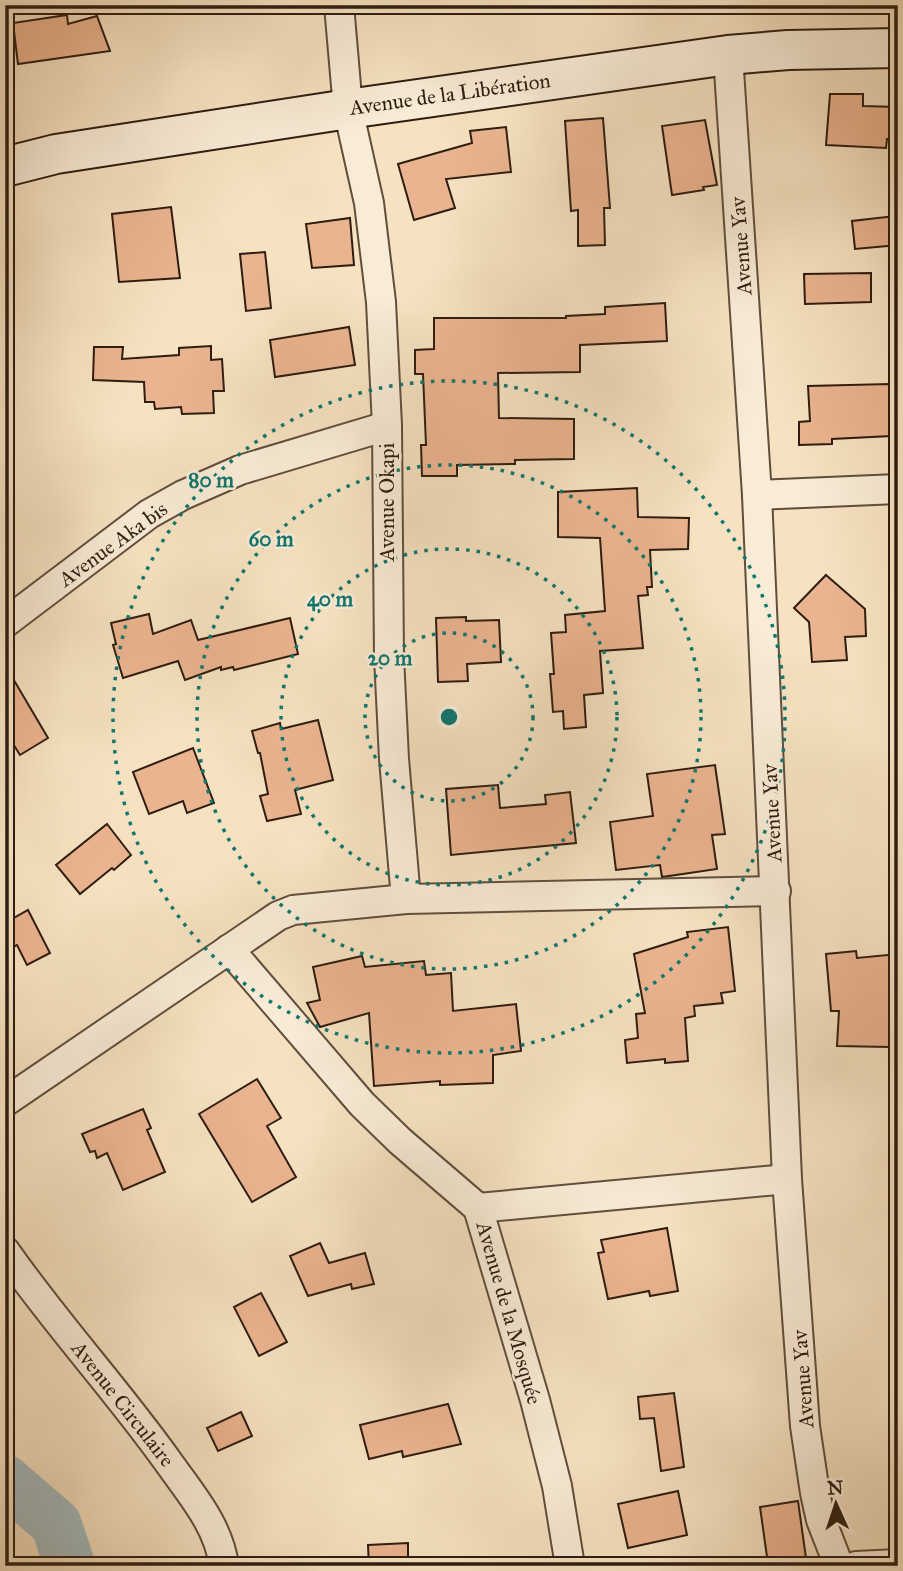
<svg xmlns="http://www.w3.org/2000/svg" width="903" height="1571" font-family="'IM FELL Great Primer',serif">
  <rect width="100%" height="100%" fill="#f6e2c1"/>
  <filter id="stains"><feTurbulence type="fractalNoise" baseFrequency=".00286" numOctaves="4"/><feColorMatrix values="0 0 0 0 .2 0 0 0 0 .09 0 0 0 0 .02 0 0 0 .5 -.17"/></filter>
  <radialGradient id="worn" r=".72"><stop offset=".6" stop-color="#630" stop-opacity="0"/><stop offset="1" stop-color="#630" stop-opacity=".3"/></radialGradient>
  <g fill="none" stroke-linecap="round" stroke-linejoin="round">
    <polyline stroke="#a3babe" stroke-width="51" points="5,1480 56,1524 70,1566"/>
  </g>
  <g fill="#ebb490" stroke="#2e1d11" stroke-width="2">
    <polygon points="67,15 68,24 97,16 110,51 18,64 13,23"/>
    <polygon points="830,94 863,94 863,106 898,107 898,139 887,139 886,148 826,145"/>
    <polygon points="603,118 610,208 604,208 605,245 578,246 578,210 571,211 565,121"/>
    <polygon points="705,120 717,185 703,187 704,190 672,195 662,126"/>
    <polygon points="506,127 511,172 446,179 455,208 414,220 398,164 472,143 470,131"/>
    <polygon points="171,207 180,278 119,282 112,214"/>
    <polygon points="895,216 898,245 855,249 852,221"/>
    <polygon points="350,218 354,265 312,268 306,224"/>
    <polygon points="265,252 271,308 246,311 240,254"/>
    <polygon points="871,273 871,302 805,304 804,274"/>
    <polygon points="665,303 667,341 580,345 580,372 498,373 499,418 574,419 574,459 515,460 515,464 457,465 457,476 422,476 421,445 426,445 423,374 415,374 415,350 434,349 434,318 566,318 566,316 605,314 605,307"/>
    <polygon points="349,327 355,365 275,377 270,340"/>
    <polygon points="211,346 211,360 222,359 224,391 213,391 214,413 182,414 181,407 155,409 154,402 145,402 144,382 93,380 94,347 123,347 122,359 179,355 179,348"/>
    <polygon points="890,384 891,436 832,439 832,444 799,445 799,422 810,421 808,386"/>
    <polygon points="637,488 638,517 689,518 688,549 650,550 652,587 647,587 648,595 638,596 643,648 600,651 603,693 584,695 586,727 564,729 563,711 553,712 550,674 554,674 551,633 566,632 565,615 605,611 600,538 558,537 558,492"/>
    <polygon points="826,575 865,609 866,636 845,637 847,660 812,662 809,622 794,608"/>
    <polygon points="149,614 153,634 191,620 198,640 290,618 298,654 234,670 233,667 221,670 221,667 185,680 178,661 123,678 113,645 116,644 111,623"/>
    <polygon points="466,617 466,621 499,620 501,662 467,664 468,681 438,682 436,618"/>
    <polygon points="5,665 48,738 20,755 5,731"/>
    <polygon points="318,720 333,780 295,790 301,814 267,821 260,796 268,794 260,753 258,753 252,731 280,723 281,729"/>
    <polygon points="193,748 214,803 187,813 183,801 149,814 133,772"/>
    <polygon points="715,765 725,834 712,835 717,869 662,877 660,865 616,870 610,822 653,816 647,774"/>
    <polygon points="498,785 500,808 546,804 545,795 570,792 576,843 451,855 446,789"/>
    <polygon points="107,824 131,855 114,870 112,868 80,894 56,865"/>
    <polygon points="28,910 50,953 27,965 17,945 5,951 5,923"/>
    <polygon points="728,927 735,991 721,993 723,1003 694,1006 695,1016 685,1018 688,1061 665,1063 665,1059 627,1063 625,1040 638,1038 636,1014 645,1013 634,954 688,937 687,932"/>
    <polygon points="856,951 857,958 898,954 898,1005 890,1005 889,1047 837,1046 839,1011 831,1011 826,954"/>
    <polygon points="362,956 365,967 424,961 426,975 451,973 453,1011 516,1004 521,1051 493,1055 493,1083 440,1085 440,1081 374,1086 369,1013 320,1027 307,1003 320,1000 313,967"/>
    <polygon points="257,1079 281,1118 267,1126 296,1177 252,1202 199,1114"/>
    <polygon points="143,1109 151,1128 147,1130 165,1172 123,1190 107,1153 97,1158 95,1151 90,1152 82,1134"/>
    <polygon points="667,1228 678,1291 650,1296 649,1291 608,1299 598,1253 604,1252 601,1240"/>
    <polygon points="320,1243 329,1263 365,1253 374,1284 352,1289 351,1284 308,1296 290,1256"/>
    <polygon points="261,1293 287,1342 259,1356 234,1307"/>
    <polygon points="674,1393 684,1467 661,1471 654,1418 640,1419 638,1397"/>
    <polygon points="448,1404 461,1444 403,1457 402,1451 369,1459 360,1425"/>
    <polygon points="241,1412 252,1436 218,1451 207,1428"/>
    <polygon points="678,1491 687,1535 628,1548 618,1504"/>
    <polygon points="798,1501 806,1558 768,1564 760,1507"/>
    <polygon points="408,1543 408,1566 369,1566 368,1545"/>
  </g>
  <g fill="none" stroke-linecap="round" stroke-linejoin="round">
    <g stroke="#604e3d" stroke-width="32">
      <g id="street">
        <polyline points="339,5 348,109 369,203 381,302 387,426 389,657 394,759 406,899"/>
        <polyline points="728,55 757,495 787,1179 805,1426 815,1493 821,1520 839,1566"/>
        <polyline points="757,495 898,489"/>
        <polyline points="5,623 149,514 183,495 240,470 387,426"/>
        <polyline points="229,949 362,1104 400,1141 478,1208 535,1400 557,1486 570,1566"/>
        <polyline points="5,1102 278,916 293,910 406,899 776,891"/>
        <polyline points="478,1208 787,1179"/>
        <path d="M 5,1251 C 56,1324 117,1390 169,1463 C 191,1494 219,1526 224,1566"/>
        <polyline points="856,1566 898,1564"/>
      </g>
    </g>
    <g stroke="#2e1d11" stroke-width="42">
      <polyline id="secondary" points="5,167 56,154 348,109 728,55 788,50 898,48"/>
    </g>
    <use href="#street" stroke="#f9ecd7" stroke-width="28"/>
    <use href="#secondary" stroke="#f9ecd7" stroke-width="38"/>
  </g>
  <g fill="none" stroke="#0f766e" stroke-width="3.5" stroke-dasharray="3.5 7">
    <circle cx="449" cy="717" r="84"/>
    <circle cx="449" cy="717" r="168"/>
    <circle cx="449" cy="717" r="252"/>
    <circle cx="449" cy="717" r="336"/>
  </g>
  <g text-anchor="middle" stroke-width="5" stroke-linejoin="round" paint-order="stroke">
    <g font-size="21" fill="#2e1d11" stroke="#f9ecd7">
      <text transform="translate(450 94) rotate(-8)" y="7">Avenue de la Libération</text>
      <text transform="translate(741 246) rotate(-94)" y="7">Avenue Yav</text>
      <text transform="translate(387 502) rotate(-90)" y="7">Avenue Okapi</text>
      <text transform="translate(113 544) rotate(-36)" y="7">Avenue Aka bis</text>
      <text transform="translate(772 813) rotate(-93)" y="7">Avenue Yav</text>
      <text transform="translate(509 1313) rotate(74)" y="7">Avenue de la Mosquée</text>
      <text transform="translate(803 1379) rotate(-94)" y="7">Avenue Yav</text>
      <text transform="translate(123 1404) rotate(52)" y="7">Avenue Circulaire</text>
    </g>
  </g>
  <circle cx="449" cy="717" r="10" fill="#0f766e" stroke="#f9ecd7" stroke-width="3.5"/>
  <g font-size="21" text-anchor="middle" font-weight="bold" fill="#0f766e" stroke="#f9ecd7" stroke-width="5" stroke-linejoin="round" paint-order="stroke">
    <text x="211" y="487">80 m</text>
    <text x="271" y="546">60 m</text>
    <text x="330" y="606">40 m</text>
    <text x="390" y="665">20 m</text>
  </g>
  <rect width="903" height="1571" fill="none" stroke="#f6e2c1" stroke-width="28"/>
  <rect x="7" y="7" width="889" height="1557" fill="none" stroke="#2e1d11" stroke-width="3.5"/>
  <rect x="14" y="14" width="875" height="1543" fill="none" stroke="#2e1d11" stroke-width="2"/>
  <g transform="translate(836 1504) rotate(357)" stroke="#f9ecd7" stroke-width="5" paint-order="stroke">
  <path d="M0-5L12 26L0 18L-12 26Z" fill="#2e1d11"/>
  <text y="-10" font-size="19" font-weight="bold" text-anchor="middle" fill="#2e1d11">N</text>
  </g>
  <rect width="100%" height="100%" filter="url(#stains)"/>
  <rect width="100%" height="100%" fill="url(#worn)"/>
</svg>
